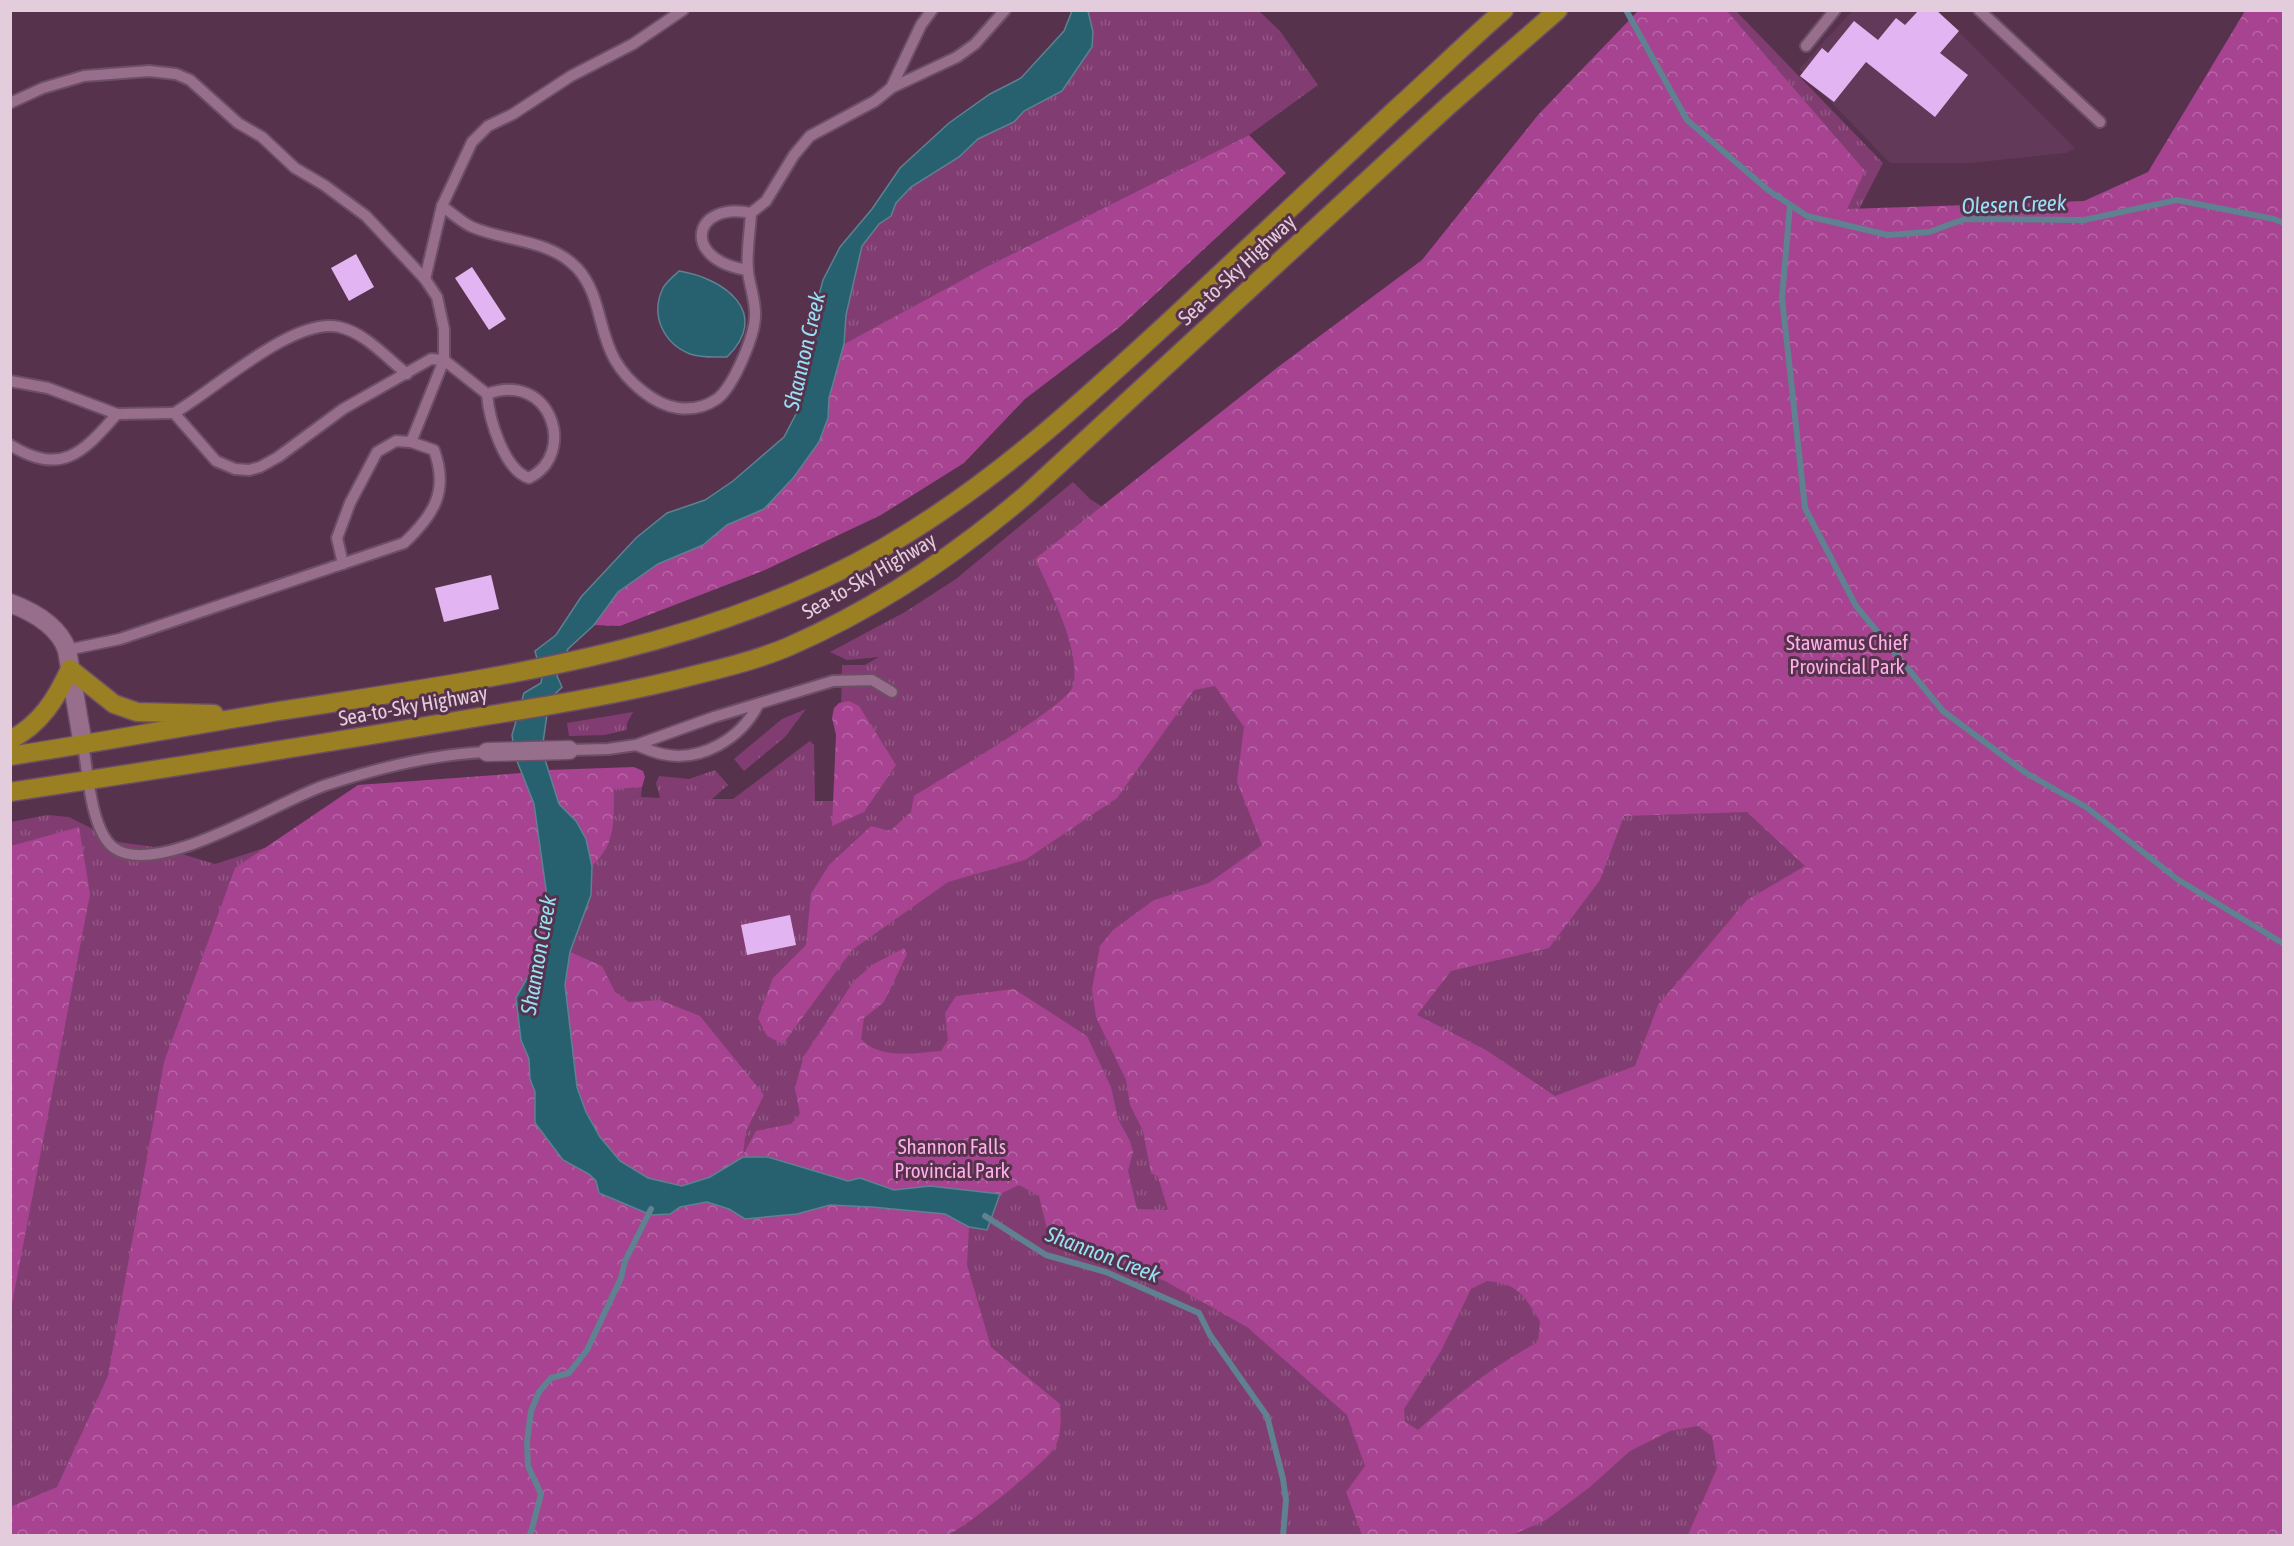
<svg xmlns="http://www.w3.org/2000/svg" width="2294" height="1546" font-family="'Asap Condensed',sans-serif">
  <defs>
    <pattern id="grass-tufts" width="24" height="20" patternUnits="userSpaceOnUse" patternTransform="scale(1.5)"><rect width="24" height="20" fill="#813d71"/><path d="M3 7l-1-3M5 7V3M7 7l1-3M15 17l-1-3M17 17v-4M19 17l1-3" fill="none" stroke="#935885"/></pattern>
    <pattern id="forest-crowns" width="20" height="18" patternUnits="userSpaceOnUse" patternTransform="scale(1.5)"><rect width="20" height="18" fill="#a74391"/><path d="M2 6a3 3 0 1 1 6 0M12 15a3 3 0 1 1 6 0" fill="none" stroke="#b766a5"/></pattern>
  </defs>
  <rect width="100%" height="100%" fill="#56324d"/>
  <polygon fill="#633959" points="1852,11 1938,11 2075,148 2066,153 1971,163 1890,163 1799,69"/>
  <g fill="url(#grass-tufts)">
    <polygon points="1088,11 1259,11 1280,31 1318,85 1249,135 984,268 844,344 846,315 862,246 879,224 891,216 896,203 911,187 959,157 978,139 1014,122 1024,111 1062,91 1093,31"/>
    <polygon points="1642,11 1736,11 1883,163 1855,217 2283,1535 11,1536 11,822 47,815 69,817 118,842 162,848 215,864 435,793 613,797 614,788 642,787 641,797 660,798 656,783 659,776 689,779 715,770 728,785 712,799 733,799 810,741 814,745 815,801 839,801 842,665 865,665 879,657 847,660 830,652 905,612 956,579 1073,482 1090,499 1135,528 1417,267"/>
    <polygon points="806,709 785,737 744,771 734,759 782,719"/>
    <polygon points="633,712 627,723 627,730 604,735 569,736 567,723"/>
  </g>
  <g fill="url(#forest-crowns)" fill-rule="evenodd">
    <path d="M 1638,11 L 1727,11 L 1865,171 L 1847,209 L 2084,201 L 2148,172 L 2245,11 L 2283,11 L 2283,1535 L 1688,1535 L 1717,1468 L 1712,1436 L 1698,1426 L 1670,1431 L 1630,1451 L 1590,1487 L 1546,1520 L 1512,1535 L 1362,1535 L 1346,1492 L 1365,1466 L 1347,1415 L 1247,1327 L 1165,1281 L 1048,1233 L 1039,1196 L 1019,1185 L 1000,1194 L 930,1186 L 894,1191 L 860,1179 L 848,1181 L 768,1156 L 743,1157 L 710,1177 L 682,1186 L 648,1178 L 620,1161 L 600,1137 L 586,1112 L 577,1087 L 565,985 L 570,952 L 602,966 L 615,992 L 629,1002 L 660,1000 L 700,1016 L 764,1095 L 746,1131 L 743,1155 L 756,1131 L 791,1124 L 800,1114 L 795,1088 L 804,1056 L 854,981 L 872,965 L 904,948 L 907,954 L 884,1002 L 864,1018 L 861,1039 C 880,1060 915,1053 941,1051 L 948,1040 L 945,1013 L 956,996 L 1014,989 L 1087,1036 L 1111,1087 L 1118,1119 L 1130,1141 L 1133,1152 L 1128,1171 L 1137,1209 L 1168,1210 L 1158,1177 L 1151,1173 L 1143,1131 L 1130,1105 L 1126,1080 L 1096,1017 L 1092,989 L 1100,946 L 1113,930 L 1154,900 L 1209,883 L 1262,845 L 1237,782 L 1244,727 L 1215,686 L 1194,690 L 1117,798 L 1025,860 L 948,882 L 852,950 L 783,1044 L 767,1036 L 758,1018 L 773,978 L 806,945 L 811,894 L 829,865 L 871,826 L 890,831 L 911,812 L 914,796 C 939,780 1068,706 1073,686 C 1082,651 1050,591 1035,559 L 1278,367 L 1422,260 L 1538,115 ZM 1747,812 L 1805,866 L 1747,900 L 1658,1005 L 1635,1066 L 1555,1096 L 1486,1050 L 1417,1015 L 1451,971 L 1549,948 L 1600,880 L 1624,816 ZM 1487,1281 C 1519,1284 1523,1295 1540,1321 L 1538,1342 C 1493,1366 1455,1396 1418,1430 L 1405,1422 L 1404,1409 L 1441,1351 L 1471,1289 Z"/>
    <polygon points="1249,135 1286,173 1121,326 1025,399 964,463 881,515 765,570 620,626 594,625 618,592 658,564 703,545 727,525 764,509 794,477 819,442 828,418 829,398 844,344 984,268"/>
    <polygon points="849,701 859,706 896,765 864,812 832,826 836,735 832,718 834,708 839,703"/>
    <path d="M 634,767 L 643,771 L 645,777 L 642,787 L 614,789 C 613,822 617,842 592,866 L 586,839 L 576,821 L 559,804 L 548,770 Z"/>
    <path d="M 522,773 L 534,804 L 541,836 L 551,925 L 547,943 L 516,998 L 521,1040 L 529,1059 L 530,1079 L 535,1092 L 535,1122 L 563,1160 L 589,1174 L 596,1181 L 670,1214 L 680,1207 L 707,1202 L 729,1209 L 745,1219 L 797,1214 L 830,1205 L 872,1207 L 945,1214 L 969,1227 L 967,1265 L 991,1347 L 1060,1404 C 1061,1418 1062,1438 1053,1450 C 1041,1466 964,1529 947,1535 L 11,1536 L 10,1507 L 57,1487 L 108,1376 L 164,1062 L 235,868 L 358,785 Z"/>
    <polygon points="79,827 90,894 11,1309 11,846"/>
  </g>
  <g fill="#27616f" stroke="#5f8190" stroke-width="1.5">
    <polygon points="1072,11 1088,11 1093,32 1092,47 1062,91 1024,111 1014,122 978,139 959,157 911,187 896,203 891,216 879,224 862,246 846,315 844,344 829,398 828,418 819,442 794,477 764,509 727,525 703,545 658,564 618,592 594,625 568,649 557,676 562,687 549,700 542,750 559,804 576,821 586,839 592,866 591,895 570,952 565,985 577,1087 586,1112 600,1137 620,1161 648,1178 682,1186 710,1177 743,1157 768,1157 848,1181 860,1178 894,1190 930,1186 1000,1194 987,1230 969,1227 945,1214 872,1207 830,1205 797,1214 745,1219 729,1209 707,1202 680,1207 670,1214 651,1215 599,1193 596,1181 589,1174 563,1160 535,1123 535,1092 530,1079 529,1059 521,1040 516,998 547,943 551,925 534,804 515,756 512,735 524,693 541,683 542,677 535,651 556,635 581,597 636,538 667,513 705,500 733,481 784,437 798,410 807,370 813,317 823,280 840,247 872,209 900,168 949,123 990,94 1021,78 1064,31"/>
    <path d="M 679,271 C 724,278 772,313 727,357 C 716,357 700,358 690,354 C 663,343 650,315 663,288 C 666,282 674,276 679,271 Z"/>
  </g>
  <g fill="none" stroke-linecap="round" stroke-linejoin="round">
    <g stroke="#5f8190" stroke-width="6">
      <polyline points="1626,10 1687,120 1768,190 1807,216 1888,235 1929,232 1965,219 2084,220 2177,200 2274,219 2284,223"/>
      <polyline points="1790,205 1782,298 1805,508 1856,606 1943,711 2026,773 2086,807 2177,879 2284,944"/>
      <polyline points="985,1216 1046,1255 1106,1272 1199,1313 1210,1335 1267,1416 1283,1479 1286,1500 1283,1536"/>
      <polyline points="530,1536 541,1494 528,1466 527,1442 531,1411 539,1392 551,1378 569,1373 587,1350 621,1278 625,1261 651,1209"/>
    </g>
  </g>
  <g fill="#e2b5f2">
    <polygon points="1919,10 1936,10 1959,31 1940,53 1968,75 1935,117 1866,62 1834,102 1800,76 1822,48 1828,53 1854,21 1878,40 1896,18 1905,25"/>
    <polygon points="356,254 374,287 349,301 331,268"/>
    <polygon points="472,267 506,319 489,330 455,278"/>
    <polygon points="491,575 499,609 444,622 435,588"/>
    <polygon points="790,915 796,945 747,955 741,925"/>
  </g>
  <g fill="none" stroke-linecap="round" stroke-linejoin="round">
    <g stroke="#6d4f65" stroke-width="14">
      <g id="service">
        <polyline points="1979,10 2100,122"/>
        <polyline points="1806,46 1835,10"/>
        <polyline points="891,88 921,25 932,10"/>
        <polyline points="10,103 43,88 84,76 149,71 176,74 190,80 238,123 262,137 295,168 324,185 366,216 425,279 437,297 444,329 444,360 411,442"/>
        <polyline points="442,206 472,142 488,126 513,114 571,76 633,44 683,10"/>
        <path d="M 748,270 C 680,260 692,201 751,213"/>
        <path d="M 425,279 L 442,206 C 452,213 461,222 472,227 C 507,242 549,239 577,268 C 601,294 598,331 615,360 C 627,381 654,405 678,408 C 693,410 705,407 717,399 C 733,387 754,338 755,317 C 756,302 750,287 748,272 C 746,254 750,232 751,213 L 766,201 L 794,155 L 810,136 L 875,101 L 891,88 L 957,57 L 975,44 L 1005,10"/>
        <path d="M 407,374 C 387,358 364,332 339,327 C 294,316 213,391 174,413 L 216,461 L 235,469 L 249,470 L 260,467 L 278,457 L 343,409 L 431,359 L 444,360 L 487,394 C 551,370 578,454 529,478 C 504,470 489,419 487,394"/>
        <polyline points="10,381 48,388 117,414 174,413"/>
        <path d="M 10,445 C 61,476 82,454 117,414"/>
        <path d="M 67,650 L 120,639 L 404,543 C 434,515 449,491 434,450 L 411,442 L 396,441 L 377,452 L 350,503 L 337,538 L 343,564"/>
        <path d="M 83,745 C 88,773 91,831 114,848 C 158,879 279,800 326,785 C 378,768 433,754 487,752"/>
        <path d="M 636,745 C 644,748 653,752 662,754 C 701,763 741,738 758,705"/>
        <polyline points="569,750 608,749 636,745 714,717 833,681 872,680 892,692"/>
      </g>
    </g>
    <g stroke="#6d4f65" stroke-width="21">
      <g id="minor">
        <path d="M 10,603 C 34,612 59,627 67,650 L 83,745"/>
        <polyline points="487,752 569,750"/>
      </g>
    </g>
    <g stroke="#6d4f65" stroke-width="21">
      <g id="trunk">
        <path d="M 10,740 C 41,724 56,699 70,669 L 114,704 L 137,712 L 214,714"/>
        <path d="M 10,756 C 96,743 181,727 267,713 C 476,680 695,656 883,548 C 991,486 1083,401 1174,317 C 1247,248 1321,179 1395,110 C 1432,77 1467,42 1504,10"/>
        <path d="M 10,792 C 169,768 327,743 485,716 C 559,704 631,692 703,673 C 732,666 763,658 790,646 C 877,608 954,556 1026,495 L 1448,106 L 1558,10"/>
      </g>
    </g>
    <use href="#service" stroke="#976f8c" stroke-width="10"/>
    <use href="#minor" stroke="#976f8c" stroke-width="18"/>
    <use href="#trunk" stroke="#9a8022" stroke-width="18"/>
  </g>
  <g text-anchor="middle" stroke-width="6" stroke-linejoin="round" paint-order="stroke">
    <g font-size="21" fill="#e3cddc" stroke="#56324d">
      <text transform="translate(1237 270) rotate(-43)" y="7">Sea-to-Sky Highway</text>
      <text transform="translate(869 576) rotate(-30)" y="7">Sea-to-Sky Highway</text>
      <text transform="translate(413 706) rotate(-10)" y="7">Sea-to-Sky Highway</text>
    </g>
    <g font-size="21" fill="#feb0e8" stroke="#56324d">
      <text x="1847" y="650">Stawamus Chief<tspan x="1847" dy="24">Provincial Park</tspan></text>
      <text x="952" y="1154">Shannon Falls<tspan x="952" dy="24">Provincial Park</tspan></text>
    </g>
    <g font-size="22" font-style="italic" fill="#98e0f3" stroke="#56324d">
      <text transform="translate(2014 204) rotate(-2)" y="8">Olesen Creek</text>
      <text transform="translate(804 351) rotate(-77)" y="8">Shannon Creek</text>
      <text transform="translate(538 955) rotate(-80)" y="8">Shannon Creek</text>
      <text transform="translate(1103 1254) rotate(21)" y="8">Shannon Creek</text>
    </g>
  </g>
  <rect width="2294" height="1546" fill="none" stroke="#e3cddc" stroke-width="24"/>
</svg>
